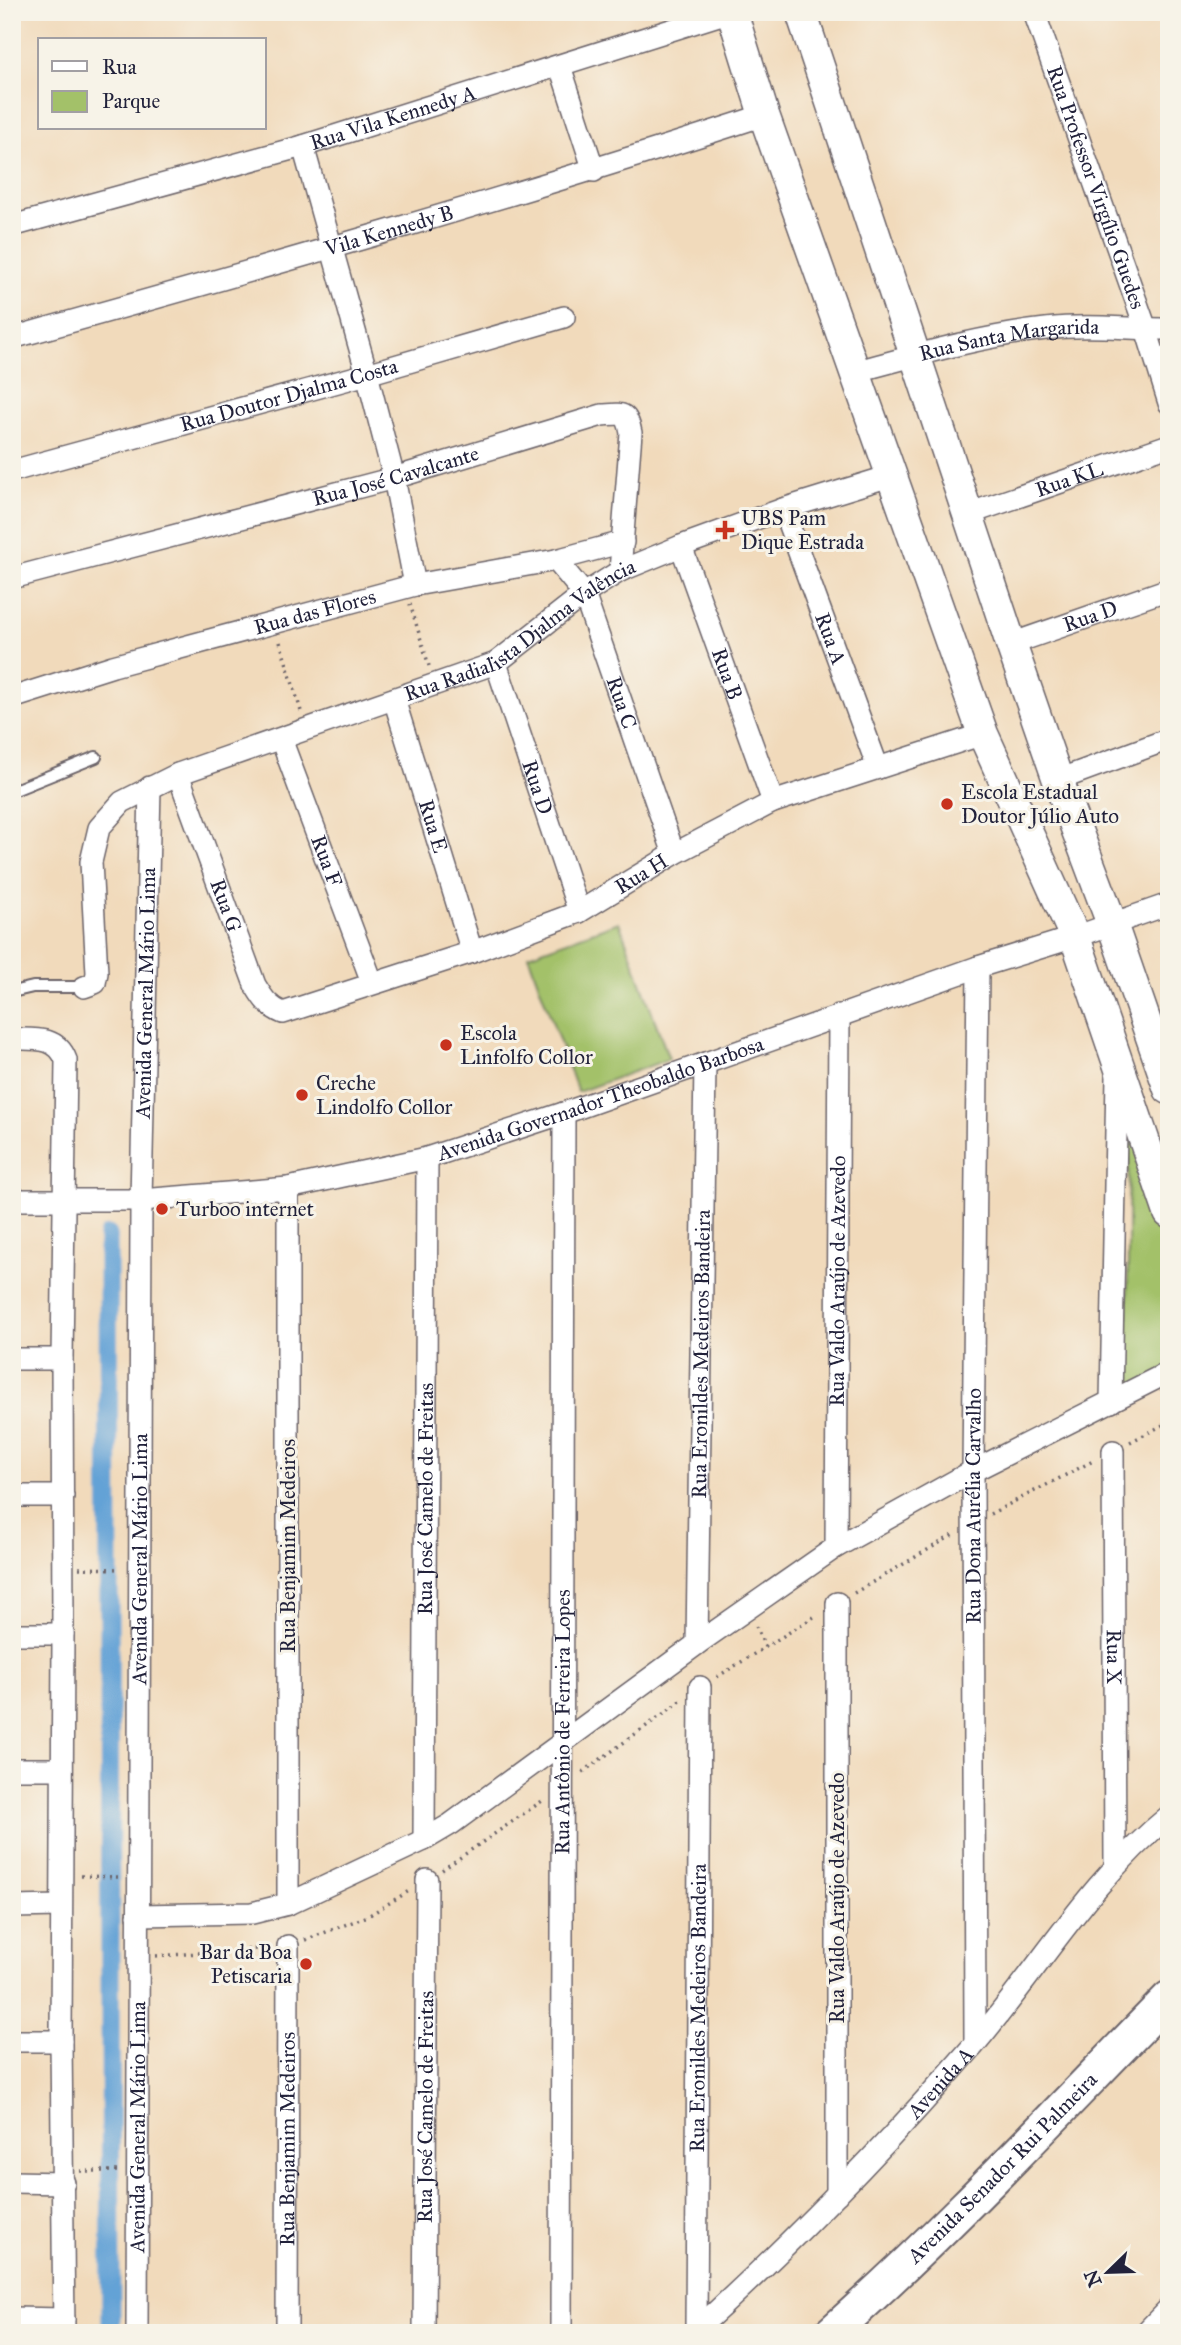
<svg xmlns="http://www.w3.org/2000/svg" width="1181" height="2345" font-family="'IM FELL Great Primer',serif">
  <rect width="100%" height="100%" fill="#f7f3e8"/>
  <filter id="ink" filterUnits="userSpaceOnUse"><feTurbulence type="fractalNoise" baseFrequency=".0143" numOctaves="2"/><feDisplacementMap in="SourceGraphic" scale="14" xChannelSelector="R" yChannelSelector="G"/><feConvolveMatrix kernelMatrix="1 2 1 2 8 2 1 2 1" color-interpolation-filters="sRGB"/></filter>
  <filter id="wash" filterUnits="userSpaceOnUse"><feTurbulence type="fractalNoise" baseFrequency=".00686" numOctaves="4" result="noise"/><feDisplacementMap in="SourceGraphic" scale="28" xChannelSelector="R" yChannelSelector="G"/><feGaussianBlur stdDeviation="1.57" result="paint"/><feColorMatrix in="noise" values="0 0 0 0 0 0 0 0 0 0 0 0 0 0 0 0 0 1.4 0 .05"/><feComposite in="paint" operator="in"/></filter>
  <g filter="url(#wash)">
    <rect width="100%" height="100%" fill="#f1dabb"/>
    <g fill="#a3c169" stroke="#627252" stroke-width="2">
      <polygon points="619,922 669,1059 578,1092 528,955"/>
      <polygon points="1129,1102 1169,1221 1169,1369 1127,1390"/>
    </g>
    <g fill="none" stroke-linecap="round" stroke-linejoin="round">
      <polyline stroke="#64a2d6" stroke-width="19" points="108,1235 111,2333"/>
    </g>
  </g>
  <g filter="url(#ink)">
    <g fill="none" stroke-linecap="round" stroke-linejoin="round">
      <g stroke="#6a6268" stroke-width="14">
        <g id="lane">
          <polyline points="12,791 96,757"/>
          <polyline points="12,992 33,987 84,987"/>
        </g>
      </g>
      <g stroke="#6a6268" stroke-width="24">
        <g id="street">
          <path id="s1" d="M 1034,12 L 1146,329 L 1169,403"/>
          <polyline points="560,66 594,171"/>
          <polyline points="303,146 367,374 394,478 415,585"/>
          <path id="s2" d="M 12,226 L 303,146 L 728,12"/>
          <path id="s3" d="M 12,338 C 264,268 516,196 764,115"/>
          <path id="s4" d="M 854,372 C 917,355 981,336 1046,329 C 1087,324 1128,329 1169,329"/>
          <path id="s5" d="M 12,471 L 367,374 L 564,317"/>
          <path id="s6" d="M 783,509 L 878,768"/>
          <path id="s7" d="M 968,514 L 1169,445"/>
          <path id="s8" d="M 681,546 L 773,802"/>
          <path id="s9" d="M 556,560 L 584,594 L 674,854"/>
          <path id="s10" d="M 12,578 L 394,478 L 602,415 C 622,414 627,411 631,433 L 620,571"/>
          <path id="s11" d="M 1011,644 L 1169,589"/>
          <path id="s12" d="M 496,663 L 579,912"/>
          <path id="s13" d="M 12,698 L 113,666 L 415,585 L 556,560 L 623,542"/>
          <path id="s14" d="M 394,699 L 472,952"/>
          <path id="s15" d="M 281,739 L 372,982"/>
          <path id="s16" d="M 178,774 L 255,985 C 263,998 268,1007 283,1013 L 472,952 L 579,912 L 674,854 L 773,802 L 983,734"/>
          <polyline points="1058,780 1169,739"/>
          <path id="s17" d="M 84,987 L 95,983 L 97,973 L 91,862 L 99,828 L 122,802 L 178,774 L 496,663 L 584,594 L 620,571 L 681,546 L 783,509 L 890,476"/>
          <path d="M 12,1039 C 35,1039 57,1036 66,1060 L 62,1359 L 63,1634 L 61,2041 L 64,2333"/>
          <path id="s18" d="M 12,1200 L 141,1200 L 288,1188 L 427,1158 L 564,1113 L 978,967 L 1075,937 L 1169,904"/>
          <polyline points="12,1359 62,1359"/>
          <polyline points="1111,1402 1117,1076"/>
          <path id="s19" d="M 1113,1451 L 1115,1865"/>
          <polyline points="12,1496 63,1496"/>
          <path id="s20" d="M 836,1547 L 839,1015"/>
          <polyline points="837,1603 837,2194"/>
          <polyline points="12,1634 63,1634"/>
          <path id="s21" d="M 697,1644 L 705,1063"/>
          <polyline points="12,1769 62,1769"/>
          <path id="s22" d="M 424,1840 L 427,1158"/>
          <polyline points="288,1904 288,1188"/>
          <polyline points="12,1907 61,1906"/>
          <polyline points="138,1915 252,1913 288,1904 424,1840 451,1824 697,1644 836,1547 973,1471 1169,1372"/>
          <polyline points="12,2041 61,2041"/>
          <path id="s23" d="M 975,2043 L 973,1471 L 978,967"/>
          <polyline points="12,2182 64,2183"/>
          <polyline points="12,2318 64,2319"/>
          <path id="s24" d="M 696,2330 L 700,1687"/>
          <path id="s25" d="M 137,2333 L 141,1200 L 150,787"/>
          <path id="s26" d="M 287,2333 L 288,1946"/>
          <path id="s27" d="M 424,2333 L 427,1880"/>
          <path id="s28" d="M 561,2333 L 564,1113"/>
          <path id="s29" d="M 693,2333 C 792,2243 886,2146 974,2045 C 1039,1969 1090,1880 1169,1816"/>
          <polyline points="1145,2333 1169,2308"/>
        </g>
      </g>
      <g stroke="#6a6268" stroke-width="33">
        <g id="secondary">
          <polyline points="732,12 764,115 983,734 1075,937 1169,1213"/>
          <polyline points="801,12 1011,644 1058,780 1112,924 1169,1089"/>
        </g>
      </g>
      <g stroke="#6a6268" stroke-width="37">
        <g id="primary">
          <path id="s30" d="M 831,2333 C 950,2228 1058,2111 1169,1998"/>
        </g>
      </g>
      <g stroke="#6a6268" stroke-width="3.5" stroke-dasharray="2 5" stroke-linecap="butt">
        <polyline points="410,604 429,666"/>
        <polyline points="280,642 301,711"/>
        <polyline points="1130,1442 1169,1422"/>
        <polyline points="990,1514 1095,1460"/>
        <polyline points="79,1568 121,1569"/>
        <polyline points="854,1593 953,1535"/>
        <polyline points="756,1626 765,1647"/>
        <polyline points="717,1677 817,1615"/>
        <polyline points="583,1772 681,1701"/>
        <polyline points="442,1870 545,1799"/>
        <polyline points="81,1876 119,1877"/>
        <polyline points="305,1940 368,1916 409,1891"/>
        <polyline points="156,1956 271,1948"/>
        <polyline points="80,2171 117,2171"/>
      </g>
      <use href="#lane" stroke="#fff" stroke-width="10"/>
      <use href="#street" stroke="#fff" stroke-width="21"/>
      <use href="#secondary" stroke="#fff" stroke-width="30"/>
      <use href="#primary" stroke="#fff" stroke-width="33"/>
    </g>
  </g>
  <g fill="#c8321e" stroke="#f7f3e8" stroke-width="2.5">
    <path d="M721.5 519.5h7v7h7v7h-7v7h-7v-7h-7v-7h7z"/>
    <circle cx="947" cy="804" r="7"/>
    <circle cx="446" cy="1045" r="7"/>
    <circle cx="302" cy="1095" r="7"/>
    <circle cx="162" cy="1209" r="7"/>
    <circle cx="306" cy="1964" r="7"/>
  </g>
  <g text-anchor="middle" stroke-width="6" stroke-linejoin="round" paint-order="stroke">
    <g font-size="21" fill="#22223b" stroke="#f7f3e8">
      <text dy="7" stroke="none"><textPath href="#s2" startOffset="396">Rua Vila Kennedy A</textPath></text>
      <text dy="7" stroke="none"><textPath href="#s1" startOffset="186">Rua Professor Virgílio Guedes</textPath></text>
      <text dy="7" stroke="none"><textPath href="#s3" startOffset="392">Vila Kennedy B</textPath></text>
      <text dy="7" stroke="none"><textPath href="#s4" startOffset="159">Rua Santa Margarida</textPath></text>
      <text dy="7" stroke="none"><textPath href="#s5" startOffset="287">Rua Doutor Djalma Costa</textPath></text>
      <text dy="7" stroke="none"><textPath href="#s10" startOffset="397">Rua José Cavalcante</textPath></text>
      <text dy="7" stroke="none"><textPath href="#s7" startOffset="107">Rua KL</textPath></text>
      <text dy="7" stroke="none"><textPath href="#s13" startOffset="315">Rua das Flores</textPath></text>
      <text dy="7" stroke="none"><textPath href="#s11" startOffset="84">Rua D</textPath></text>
      <text dy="7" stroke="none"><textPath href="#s17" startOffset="639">Rua Radialista Djalma Valência</textPath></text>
      <text dy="7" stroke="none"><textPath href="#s6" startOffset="138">Rua A</textPath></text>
      <text dy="7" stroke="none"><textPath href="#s8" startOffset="136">Rua B</textPath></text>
      <text dy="7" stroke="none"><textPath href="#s9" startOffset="159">Rua C</textPath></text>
      <text dy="7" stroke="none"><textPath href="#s12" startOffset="131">Rua D</textPath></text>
      <text dy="7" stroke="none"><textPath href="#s14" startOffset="133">Rua E</textPath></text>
      <text dy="7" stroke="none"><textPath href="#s15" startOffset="130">Rua F</textPath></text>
      <text dy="7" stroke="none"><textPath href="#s16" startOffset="651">Rua H</textPath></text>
      <text dy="7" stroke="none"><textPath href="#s16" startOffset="140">Rua G</textPath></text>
      <text dy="7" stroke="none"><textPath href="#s25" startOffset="1340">Avenida General Mário Lima</textPath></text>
      <text dy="7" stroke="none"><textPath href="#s18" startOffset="602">Avenida Governador Theobaldo Barbosa</textPath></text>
      <text dy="7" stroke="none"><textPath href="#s20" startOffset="266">Rua Valdo Araújo de Azevedo</textPath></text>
      <text dy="7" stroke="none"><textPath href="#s21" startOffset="290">Rua Eronildes Medeiros Bandeira</textPath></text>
      <text dy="7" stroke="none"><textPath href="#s22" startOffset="341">Rua José Camelo de Freitas</textPath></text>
      <text dy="7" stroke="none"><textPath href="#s23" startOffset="537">Rua Dona Aurélia Carvalho</textPath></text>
      <text transform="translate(288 1546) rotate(-90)" y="7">Rua Benjamim Medeiros</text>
      <text dy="7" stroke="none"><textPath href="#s25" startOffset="774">Avenida General Mário Lima</textPath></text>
      <text dy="7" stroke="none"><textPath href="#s19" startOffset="206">Rua X</textPath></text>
      <text dy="7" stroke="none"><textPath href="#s28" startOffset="611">Rua Antônio de Ferreira Lopes</textPath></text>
      <text transform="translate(837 1898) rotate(-90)" y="7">Rua Valdo Araújo de Azevedo</text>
      <text dy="7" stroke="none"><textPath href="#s24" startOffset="322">Rua Eronildes Medeiros Bandeira</textPath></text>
      <text dy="7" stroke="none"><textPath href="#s29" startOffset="352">Avenida A</textPath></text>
      <text dy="7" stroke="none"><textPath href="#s27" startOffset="226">Rua José Camelo de Freitas</textPath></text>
      <text dy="7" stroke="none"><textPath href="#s25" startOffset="206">Avenida General Mário Lima</textPath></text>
      <text dy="7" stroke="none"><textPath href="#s26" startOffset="194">Rua Benjamim Medeiros</textPath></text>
      <text dy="7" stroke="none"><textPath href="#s30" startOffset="238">Avenida Senador Rui Palmeira</textPath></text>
    </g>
    <g font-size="21" fill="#22223b" stroke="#f7f3e8" text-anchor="start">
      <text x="741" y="525">UBS Pam<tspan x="741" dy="24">Dique Estrada</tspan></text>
      <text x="961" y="799">Escola Estadual<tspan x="961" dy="24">Doutor Júlio Auto</tspan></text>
      <text x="460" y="1040">Escola<tspan x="460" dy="24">Linfolfo Collor</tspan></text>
      <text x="316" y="1090">Creche<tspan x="316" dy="24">Lindolfo Collor</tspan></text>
      <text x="176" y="1216">Turboo internet</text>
      <text x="292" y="1959" text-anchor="end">Bar da Boa<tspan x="292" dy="24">Petiscaria</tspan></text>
    </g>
  </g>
  <rect width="1181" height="2345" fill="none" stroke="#f7f3e8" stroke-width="42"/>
  <rect x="38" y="38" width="228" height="91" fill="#f7f3e8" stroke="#a29fa3" stroke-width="2"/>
  <rect x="52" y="61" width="35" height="10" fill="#ffffff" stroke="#a29fa3" stroke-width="2"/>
  <text x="102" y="74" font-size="21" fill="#22223b">Rua</text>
  <rect x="52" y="91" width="35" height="21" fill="#a3c169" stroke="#a29fa3" stroke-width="2"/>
  <text x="102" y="108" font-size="21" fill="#22223b">Parque</text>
  <g transform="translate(1108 2272) rotate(247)" stroke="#f7f3e8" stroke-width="5" paint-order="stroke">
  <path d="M0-5L12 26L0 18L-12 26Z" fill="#22223b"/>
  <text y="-10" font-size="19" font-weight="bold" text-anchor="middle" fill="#22223b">N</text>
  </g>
</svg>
